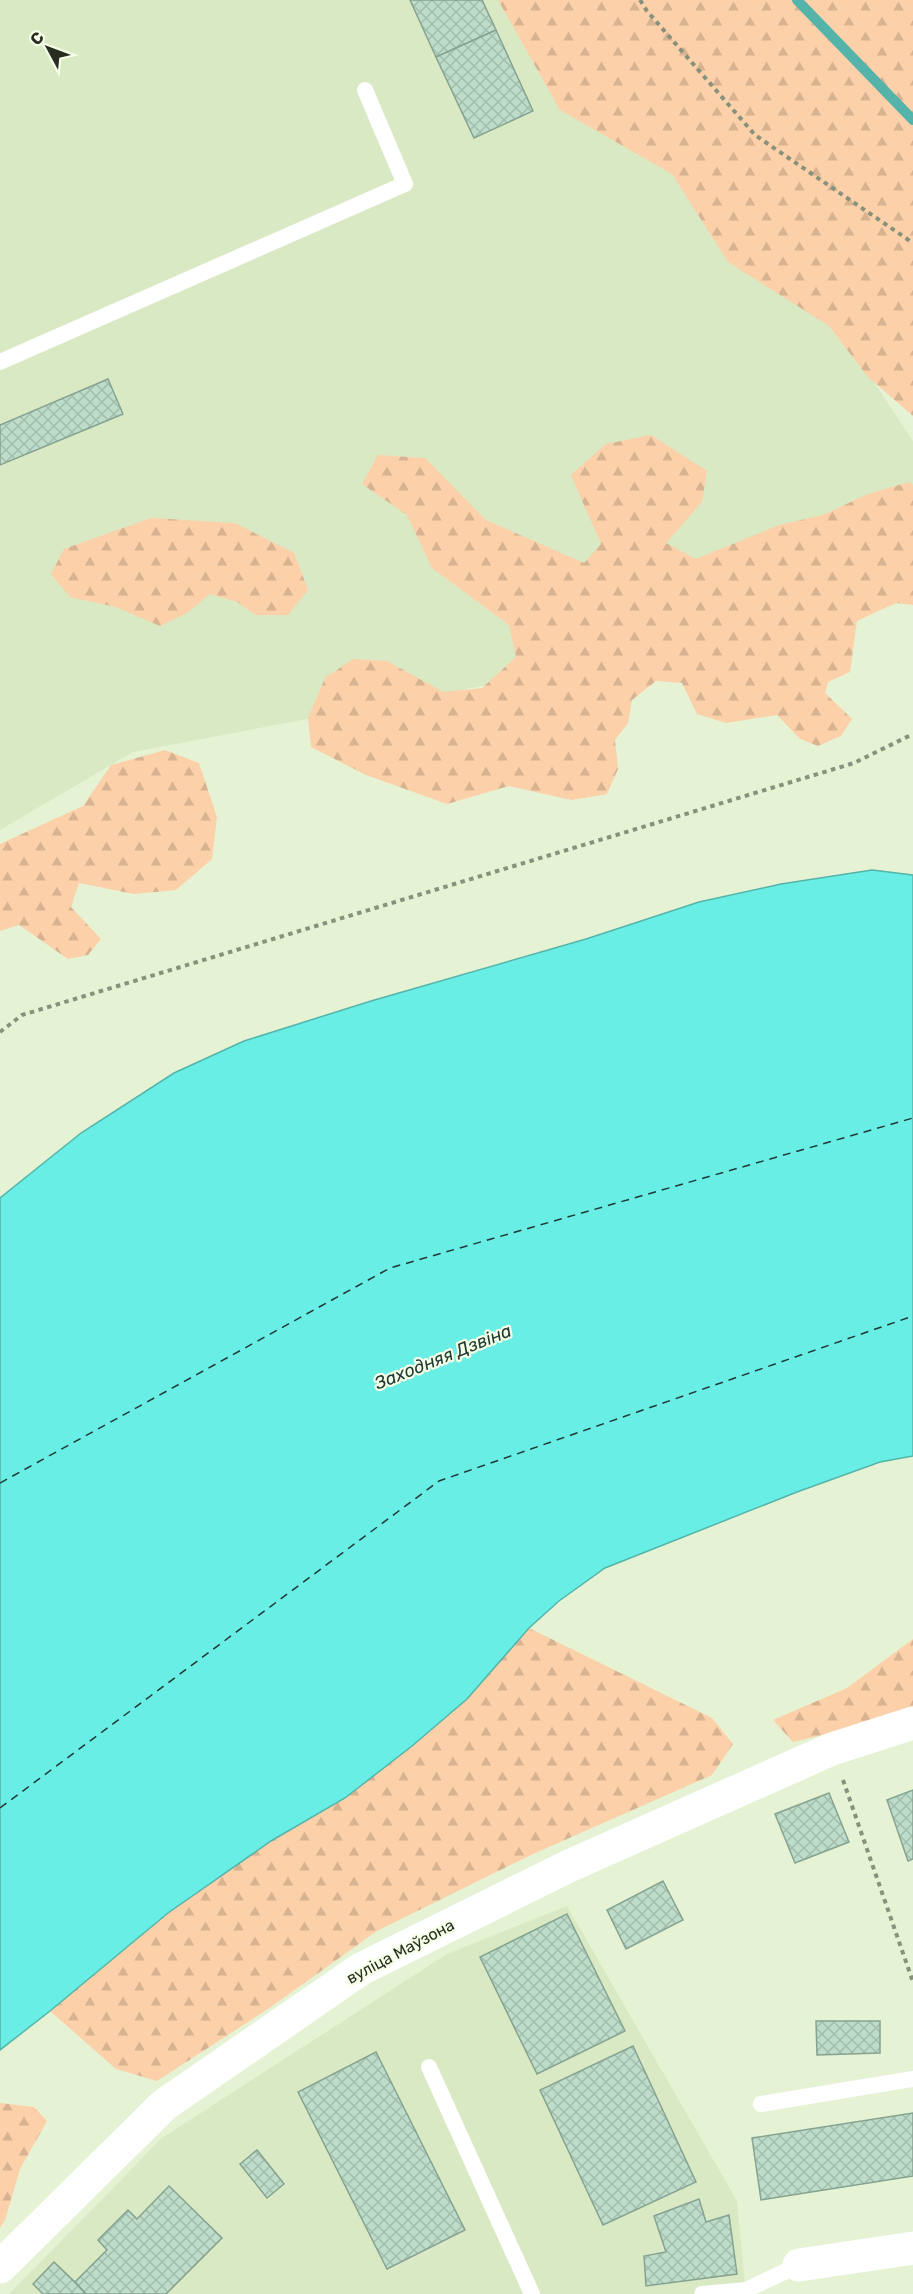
<svg xmlns="http://www.w3.org/2000/svg" width="913" height="2294" font-family="Rubik,sans-serif">
  <defs>
    <pattern id="forest-firs" width="22" height="20" patternUnits="userSpaceOnUse" patternTransform="scale(1.5)"><rect width="22" height="20" fill="#fcd0a9"/><path d="M5 1l3.5 6h-7zM16 11l3.5 6h-7z" fill="#d8b391"/></pattern>
    <pattern id="building-cross-hatch" width="8" height="8" patternUnits="userSpaceOnUse" patternTransform="scale(1.5)"><rect width="8" height="8" fill="#bddcc9"/><path d="M0 0l8 8M0 8l8-8" fill="none" stroke="#a2bdac"/></pattern>
  </defs>
  <rect width="100%" height="100%" fill="#e5f3d4"/>
  <g fill="#d9e9c3">
    <polygon points="0,0 621,0 913,441 913,547 836,619 133,752 0,830"/>
    <polygon points="567,1906 737,2201 746,2294 9,2294 162,2138 447,1954"/>
  </g>
  <g fill="url(#forest-firs)">
    <polygon points="498,0 913,0 913,416 868,377 829,326 728,262 672,174 560,110"/>
    <polygon points="651,435 707,471 702,502 666,543 696,559 779,525 823,515 868,494 909,482 913,485 913,605 896,603 857,621 850,672 828,682 825,693 852,719 841,736 818,746 800,739 777,715 726,723 697,714 682,683 656,681 632,700 628,723 615,740 618,769 607,794 571,800 509,786 447,804 366,775 311,747 308,718 325,678 353,659 387,661 443,692 482,688 516,657 509,625 432,568 407,515 362,484 378,455 425,458 486,520 584,563 601,544 571,475 606,444"/>
    <polygon points="151,518 235,523 294,553 308,590 288,615 256,615 237,602 210,594 187,613 160,626 116,607 70,597 51,574 64,549"/>
    <polygon points="165,750 199,763 217,817 212,859 176,890 134,894 79,883 71,907 101,939 88,955 68,959 19,925 0,931 0,844 83,806 111,765"/>
    <polygon points="529,1628 712,1718 733,1744 712,1775 533,1854 377,1931 268,2009 157,2081 116,2069 50,2011 168,1913 271,1841 345,1798 412,1746 467,1699"/>
    <polygon points="913,1639 913,1713 793,1742 773,1720 847,1688"/>
    <polygon points="0,2103 34,2107 47,2121 20,2169 5,2220 0,2228"/>
  </g>
  <polygon fill="#68eee4" stroke="#55b4aa" stroke-width="1.5" points="872,870 913,875 913,1456 880,1462 797,1492 605,1568 559,1601 529,1628 467,1699 412,1746 345,1798 271,1841 168,1913 50,2011 0,2050 0,1198 81,1133 174,1073 244,1041 371,1001 586,939 699,902 781,884"/>
  <g fill="none" stroke-linecap="round" stroke-linejoin="round">
    <polyline stroke="#55b4aa" stroke-width="10" points="797,0 913,120"/>
    <g stroke="#213937" stroke-width="1.5" stroke-dasharray="8 6" stroke-linecap="butt">
      <polyline points="0,1483 390,1268 913,1118"/>
      <polyline points="0,1808 439,1481 913,1316"/>
    </g>
  </g>
  <g fill="url(#building-cross-hatch)" stroke="#86a391" stroke-width="1.5">
    <polygon points="410,0 482,0 496,30 436,57"/>
    <polygon points="496,30 533,111 474,138 436,57"/>
    <polygon points="108,379 123,414 0,465 0,425"/>
    <polygon points="913,1790 913,1859 908,1861 887,1800"/>
    <polygon points="829,1793 849,1842 795,1863 775,1814"/>
    <polygon points="663,1881 683,1920 626,1949 607,1910"/>
    <polygon points="567,1914 625,2031 537,2074 480,1957"/>
    <polygon points="816,2021 880,2021 880,2053 817,2055"/>
    <polygon points="633,2046 696,2182 603,2225 540,2090"/>
    <polygon points="376,2052 465,2230 387,2269 298,2092"/>
    <polygon points="913,2113 913,2176 761,2200 752,2138"/>
    <polygon points="257,2150 284,2184 267,2198 240,2164"/>
    <polygon points="169,2186 222,2238 166,2294 86,2294 75,2282 107,2250 98,2240 128,2210 137,2219"/>
    <polygon points="699,2199 706,2222 729,2215 737,2274 646,2286 644,2256 666,2252 654,2216"/>
    <polygon points="54,2262 75,2282 86,2294 43,2294 33,2284"/>
  </g>
  <g fill="none" stroke-linecap="round" stroke-linejoin="round">
    <g stroke="#88917c" stroke-width="4" stroke-dasharray="4.5 4.5" stroke-linecap="butt">
      <polyline points="640,0 647,11 755,135 913,243"/>
      <polyline points="0,1032 22,1015 854,763 913,734"/>
      <polyline points="843,1780 913,1982"/>
    </g>
    <g stroke="#fff" stroke-width="16">
      <polyline points="0,362 405,184 365,90"/>
      <polyline points="429,2067 532,2294"/>
      <polyline points="761,2104 913,2079"/>
      <polyline points="702,2294 746,2290 799,2265"/>
    </g>
    <g stroke="#fff" stroke-width="33">
      <polyline points="799,2265 913,2248"/>
      <polyline points="0,2267 164,2105 361,1969 569,1866 832,1749 913,1723"/>
    </g>
  </g>
  <g text-anchor="middle" stroke-width="4.5" stroke-linejoin="round" paint-order="stroke">
    <g font-size="16" fill="#282d22" stroke="#f4ffe6">
      <text transform="translate(400 1951) rotate(-28)" y="6">вуліца Маўзона</text>
    </g>
    <g font-size="18" font-style="italic" fill="#213937" stroke="#f4ffe6">
      <text transform="translate(443 1357) rotate(-22)" y="6">Заходняя Дзвіна</text>
    </g>
  </g>
  <g transform="translate(48 48) rotate(311)" stroke="#f4ffe6" stroke-width="4.5" paint-order="stroke">
  <path d="M0-4.5L10 22L0 15L-10 22Z" fill="#282d22"/>
  <text y="-9" font-size="16" font-weight="bold" text-anchor="middle" fill="#282d22">С</text>
  </g>
</svg>
